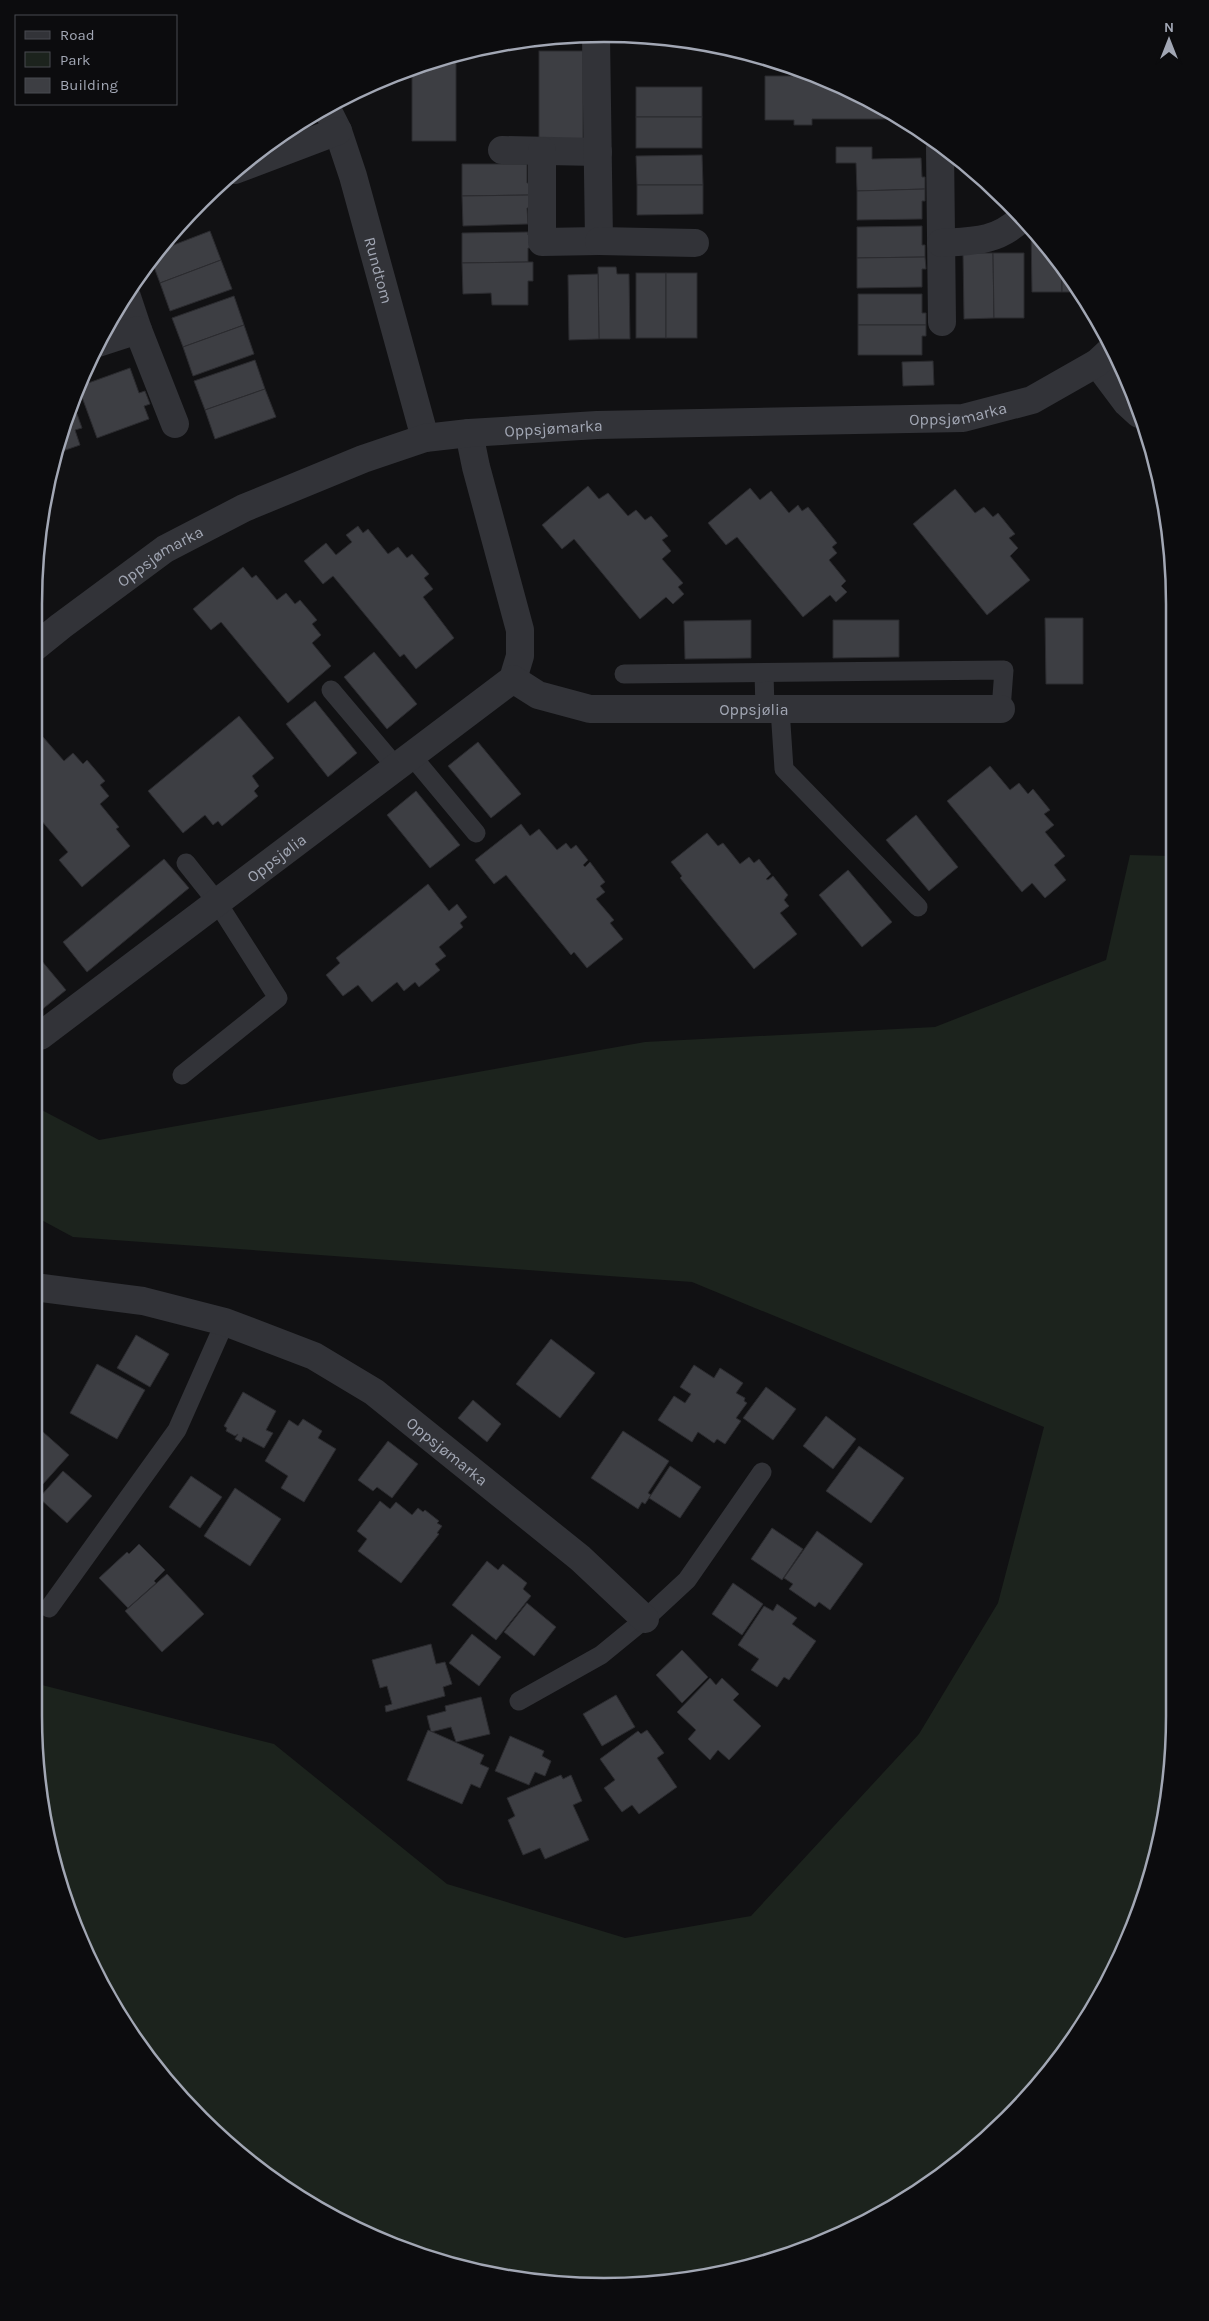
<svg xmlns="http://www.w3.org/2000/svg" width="1209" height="2321" font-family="Karla,sans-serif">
  <rect width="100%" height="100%" fill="#111113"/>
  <polygon fill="#1c231d" points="1130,855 1171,856 1174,1754 1156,1864 1116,1969 1057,2064 1008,2120 922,2191 857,2229 753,2268 642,2286 567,2286 457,2268 386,2244 288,2191 228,2145 152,2064 110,2002 64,1900 45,1828 34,1717 34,1683 274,1744 447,1884 625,1938 751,1916 919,1734 998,1603 1044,1427 692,1282 73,1237 34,1216 34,1106 99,1140 645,1042 935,1027 1106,960"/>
  <g fill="#3d3e43" stroke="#2b2b2f">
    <rect x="539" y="51" width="44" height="89"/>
    <polygon points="456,56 456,141 412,141 412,68"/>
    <polygon points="793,68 857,93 897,119 812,119 812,125 794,125 794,120 765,120 765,76 793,76"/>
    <rect x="636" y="87" width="66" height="30"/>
    <rect x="636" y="117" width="66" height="31"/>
    <polygon points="836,147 872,147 872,159 921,158 922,177 925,177 925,189 857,191 856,163 836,163"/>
    <polygon points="702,155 703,185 637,185 636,156"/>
    <polygon points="462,164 527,164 527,183 531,183 531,195 462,196"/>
    <polygon points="637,185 703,185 703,214 637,215"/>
    <polygon points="925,189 925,201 922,201 922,219 857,220 857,191"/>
    <polygon points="531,195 531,208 527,208 528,224 463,226 462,196"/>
    <polygon points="922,226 922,245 925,245 925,257 857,258 857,227"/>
    <polygon points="1031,229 1062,264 1062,292 1032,292"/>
    <polygon points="210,231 221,260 160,283 151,259 158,251"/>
    <polygon points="528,232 528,235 531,235 531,248 528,248 528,262 462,263 462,233"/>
    <polygon points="963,253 993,253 994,318 964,319"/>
    <polygon points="993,253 1024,253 1024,318 994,318"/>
    <polygon points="925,257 926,269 922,269 922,287 857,288 857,258"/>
    <polygon points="221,260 232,289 170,311 160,283"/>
    <polygon points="528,262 533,262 533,281 528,281 528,305 492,305 491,293 463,294 462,263"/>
    <polygon points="1062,264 1077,292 1062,292"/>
    <polygon points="598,267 616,267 617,274 629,274 630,339 599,339"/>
    <rect x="636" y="273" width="30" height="65"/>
    <rect x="666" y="273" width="31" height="65"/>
    <polygon points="598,274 599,339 569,340 568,275"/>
    <polygon points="858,294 922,294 922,313 926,313 926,325 858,325"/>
    <polygon points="234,296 244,325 183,347 172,318"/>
    <polygon points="244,325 254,354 193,376 183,347"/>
    <polygon points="858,325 926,325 926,336 922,336 922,355 858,355"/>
    <polygon points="255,360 265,389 205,410 194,381"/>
    <polygon points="933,361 934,385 903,386 902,362"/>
    <polygon points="130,368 139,393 145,391 150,404 144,406 149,419 97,438 79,389 80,386"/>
    <polygon points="265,389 276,417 215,439 205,410"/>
    <polygon points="69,414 70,417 77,414 82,428 75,430 80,445 54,454"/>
    <polygon points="588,486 599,499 608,493 628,516 636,510 645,520 651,516 668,536 662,540 671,551 662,559 683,583 678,587 684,594 673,604 666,597 640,619 574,539 562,549 542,525"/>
    <polygon points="750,488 760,500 771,491 789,513 798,505 802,511 808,507 837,543 832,547 837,553 829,560 846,581 841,586 847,592 836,602 830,595 803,617 737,537 726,545 708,523"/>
    <polygon points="955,489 975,513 984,507 993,517 998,513 1015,534 1009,538 1018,548 1010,556 1030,580 987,615 913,524"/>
    <polygon points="358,526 363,533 368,529 388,554 398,547 407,558 412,554 429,574 424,578 433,589 423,597 454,638 416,669 404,654 400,657 333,576 323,584 304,561 326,543 336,555 352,542 346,535"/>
    <polygon points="243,567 252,578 256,575 277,600 286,593 295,604 300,600 317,620 312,624 321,635 312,643 331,666 288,703 221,622 211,630 193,609"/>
    <polygon points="1045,618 1083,618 1083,684 1046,684"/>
    <polygon points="751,620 751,658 685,659 684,621"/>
    <polygon points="833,620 899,620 899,657 833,658"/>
    <polygon points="374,652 417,704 387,729 344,677"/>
    <polygon points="315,701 357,753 328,777 286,724"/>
    <polygon points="239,716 274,758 252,776 259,786 254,791 258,796 222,826 218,821 213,825 205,815 183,833 148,791"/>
    <polygon points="35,734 40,740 43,737 64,761 73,753 83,764 87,760 105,781 100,785 109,796 100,804 119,827 116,829 130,846 82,887 59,860 68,852 35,813"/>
    <polygon points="478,742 521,794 491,818 448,766"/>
    <polygon points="990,766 1010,790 1019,783 1028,794 1033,789 1050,810 1044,814 1054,825 1045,832 1065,856 1054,865 1066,880 1045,898 1032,883 1022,892 947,801"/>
    <polygon points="416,791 460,845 430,868 387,815"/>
    <polygon points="916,815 958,867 929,891 886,840"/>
    <polygon points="521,824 530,836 539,829 557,850 566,843 571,849 576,845 588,860 583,865 585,867 590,862 605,882 600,886 605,892 596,899 614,920 610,923 623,939 587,968 574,952 571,955 506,875 494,884 475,860"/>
    <polygon points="707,833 718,846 723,843 740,864 749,857 754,863 759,859 771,874 766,879 768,880 773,876 788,895 784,900 789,906 780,913 797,934 754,969 680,878 682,876 671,862"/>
    <polygon points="164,859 189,888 87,972 63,942"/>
    <polygon points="848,870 892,922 862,947 819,895"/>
    <polygon points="428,884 449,911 457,904 467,917 460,923 463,927 439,947 446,956 435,964 440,970 419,987 415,982 404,991 397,982 372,1002 358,985 343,996 326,975 340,963 336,958"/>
    <polygon points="41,960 66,990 34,1016 35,966"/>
    <polygon points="136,1335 169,1354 150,1387 117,1368"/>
    <polygon points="551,1339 595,1373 560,1418 516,1384"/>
    <polygon points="97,1364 145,1390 117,1439 70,1413"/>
    <polygon points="694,1365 714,1378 720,1368 743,1383 736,1393 745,1398 744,1401 747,1403 736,1418 741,1421 725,1444 717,1439 714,1443 698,1432 692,1442 658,1420 674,1396 685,1403 691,1394 680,1387"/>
    <polygon points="766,1387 796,1409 773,1440 743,1418"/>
    <polygon points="243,1392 276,1411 266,1430 273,1433 264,1448 243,1437 241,1442 235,1439 238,1434 235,1436 226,1431 227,1428 224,1426"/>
    <polygon points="473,1400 501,1424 487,1442 458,1418"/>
    <polygon points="826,1416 856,1439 833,1469 803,1446"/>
    <polygon points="303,1419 322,1431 318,1438 336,1449 304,1502 281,1488 288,1476 265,1461 289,1420 298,1426"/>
    <polygon points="34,1424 69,1455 34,1494"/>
    <polygon points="623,1431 669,1461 648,1493 651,1495 645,1504 642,1502 638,1509 591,1478"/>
    <polygon points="388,1441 418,1464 392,1498 377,1487 373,1491 358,1480"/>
    <polygon points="859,1446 904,1478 871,1523 826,1491"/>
    <polygon points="670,1466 701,1487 680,1518 649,1498"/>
    <polygon points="63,1471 92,1496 67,1523 39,1498"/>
    <polygon points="191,1476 222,1497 200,1528 169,1507"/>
    <polygon points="235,1488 281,1519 250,1566 204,1536"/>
    <polygon points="380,1501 390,1509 396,1502 412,1515 418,1508 423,1512 425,1510 439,1521 437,1523 442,1526 437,1533 439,1534 401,1583 358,1551 367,1539 357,1531"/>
    <polygon points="772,1528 803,1549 782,1580 751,1559"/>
    <polygon points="817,1531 863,1564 830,1610 819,1602 815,1607 789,1589 793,1584 784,1578"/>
    <polygon points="139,1544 165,1570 154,1581 156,1583 128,1608 99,1578 127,1552 129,1554"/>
    <polygon points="487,1561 498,1570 503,1564 527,1583 523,1589 531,1596 496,1640 452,1605"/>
    <polygon points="167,1574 204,1614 162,1652 125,1611"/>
    <polygon points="733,1583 763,1604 742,1635 712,1614"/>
    <polygon points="527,1603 556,1627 534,1656 504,1632"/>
    <polygon points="777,1604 797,1618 792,1624 816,1641 789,1680 784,1677 777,1687 751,1670 759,1659 738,1645 764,1606 773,1611"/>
    <polygon points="472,1634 501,1657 479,1686 449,1663"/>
    <polygon points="431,1644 436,1664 445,1662 452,1684 443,1687 445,1696 386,1712 385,1706 392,1704 387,1686 380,1688 372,1660"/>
    <polygon points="682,1650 708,1677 682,1703 656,1675"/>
    <polygon points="710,1678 716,1685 722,1678 739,1694 733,1700 761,1726 729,1760 718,1750 710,1760 688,1739 696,1730 677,1712"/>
    <polygon points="616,1695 635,1727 602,1746 583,1714"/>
    <polygon points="481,1697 490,1734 456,1742 451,1727 431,1732 427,1716 446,1711 445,1706"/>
    <polygon points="428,1730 484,1755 480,1764 489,1768 480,1788 471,1784 462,1804 407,1780"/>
    <polygon points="647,1730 664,1753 657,1758 677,1787 639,1814 632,1805 622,1812 604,1788 615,1780 600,1759 638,1731 641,1734"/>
    <polygon points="510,1736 544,1751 542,1756 551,1761 545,1776 535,1772 529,1785 495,1771"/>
    <polygon points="561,1775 563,1779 571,1775 582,1801 573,1805 589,1840 545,1859 540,1848 523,1855 508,1820 515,1816 507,1798"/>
  </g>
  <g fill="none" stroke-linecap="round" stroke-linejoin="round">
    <g stroke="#323338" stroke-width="19">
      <polyline points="764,673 765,709"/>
      <polyline points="624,674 1004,670 1001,709"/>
      <polyline points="331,690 396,767"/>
      <polyline points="780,709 784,769 918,907"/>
      <polyline points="411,755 476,833"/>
      <polyline points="182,1075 278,998 217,902 186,863"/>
      <polyline points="49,1608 177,1430 225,1322"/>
      <polyline points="519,1701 601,1655 645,1619 687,1580 762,1472"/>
    </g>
    <g stroke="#323338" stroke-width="28">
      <path id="s1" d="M 326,107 L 338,131 L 353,176 L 425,438"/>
      <polyline points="940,148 942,322"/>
      <polyline points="502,150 598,152"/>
      <polyline points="542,151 542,242 599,241 596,36"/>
      <polyline points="235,170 338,131"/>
      <polyline points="599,241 695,243"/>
      <path d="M 941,243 C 973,241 996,242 1021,219"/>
      <polyline points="127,297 138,330"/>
      <polyline points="98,343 138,330 175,424"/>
      <polyline points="1097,363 1127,403 1139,414"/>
      <polyline points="469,433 476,467 520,630 520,656 513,679"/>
      <path id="s2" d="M 35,647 L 61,626 L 165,549 L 244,508 L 363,459 L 425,438 L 469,433 L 597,425 L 963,418 L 1032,400 L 1097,363 L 1111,350"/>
      <path id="s3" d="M 40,1036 L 513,679 L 538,695 L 590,709 L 1001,709"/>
      <path id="s4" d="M 34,1287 L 143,1301 L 225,1322 L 314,1356 L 374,1392 L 580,1558 L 645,1619"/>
    </g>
  </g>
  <g text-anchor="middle" stroke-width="4" stroke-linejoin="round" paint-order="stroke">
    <g font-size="16" fill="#a2a7b4" stroke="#0c0c0e">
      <text dy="6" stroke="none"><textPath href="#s1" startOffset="172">Rundtom</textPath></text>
      <text dy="6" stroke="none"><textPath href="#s2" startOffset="980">Oppsjømarka</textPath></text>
      <text dy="6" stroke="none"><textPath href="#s2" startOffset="575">Oppsjømarka</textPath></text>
      <text dy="6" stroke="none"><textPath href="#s2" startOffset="155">Oppsjømarka</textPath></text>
      <text dy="6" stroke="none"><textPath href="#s3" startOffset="840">Oppsjølia</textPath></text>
      <text dy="6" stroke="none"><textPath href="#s3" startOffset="296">Oppsjølia</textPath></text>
      <text dy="6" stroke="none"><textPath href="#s4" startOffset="454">Oppsjømarka</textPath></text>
    </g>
  </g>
  <path d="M0 0H1209V2321H0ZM604 42H604A562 562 0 0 1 1166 604V1716A562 562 0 0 1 604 2278H604A562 562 0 0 1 42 1716V604A562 562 0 0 1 604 42Z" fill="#0c0c0e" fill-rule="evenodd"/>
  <path fill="none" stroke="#a2a7b4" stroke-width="2.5" d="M604 42H604A562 562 0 0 1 1166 604V1716A562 562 0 0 1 604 2278H604A562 562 0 0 1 42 1716V604A562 562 0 0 1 604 42Z"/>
  <rect x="15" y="15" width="162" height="90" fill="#0c0c0e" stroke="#484a50"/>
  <rect x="25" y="31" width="25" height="8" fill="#323338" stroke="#484a50"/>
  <text x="60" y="40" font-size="15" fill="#a2a7b4">Road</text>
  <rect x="25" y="52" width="25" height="15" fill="#1c231d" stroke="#484a50"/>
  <text x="60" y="65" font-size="15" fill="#a2a7b4">Park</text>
  <rect x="25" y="78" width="25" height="15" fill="#3d3e43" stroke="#484a50"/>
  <text x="60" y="90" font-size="15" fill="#a2a7b4">Building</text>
  <g transform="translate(1169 40)" stroke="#0c0c0e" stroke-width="4" paint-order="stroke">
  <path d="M0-4L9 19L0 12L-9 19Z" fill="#a2a7b4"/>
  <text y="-8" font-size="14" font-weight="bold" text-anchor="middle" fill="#a2a7b4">N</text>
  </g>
</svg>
